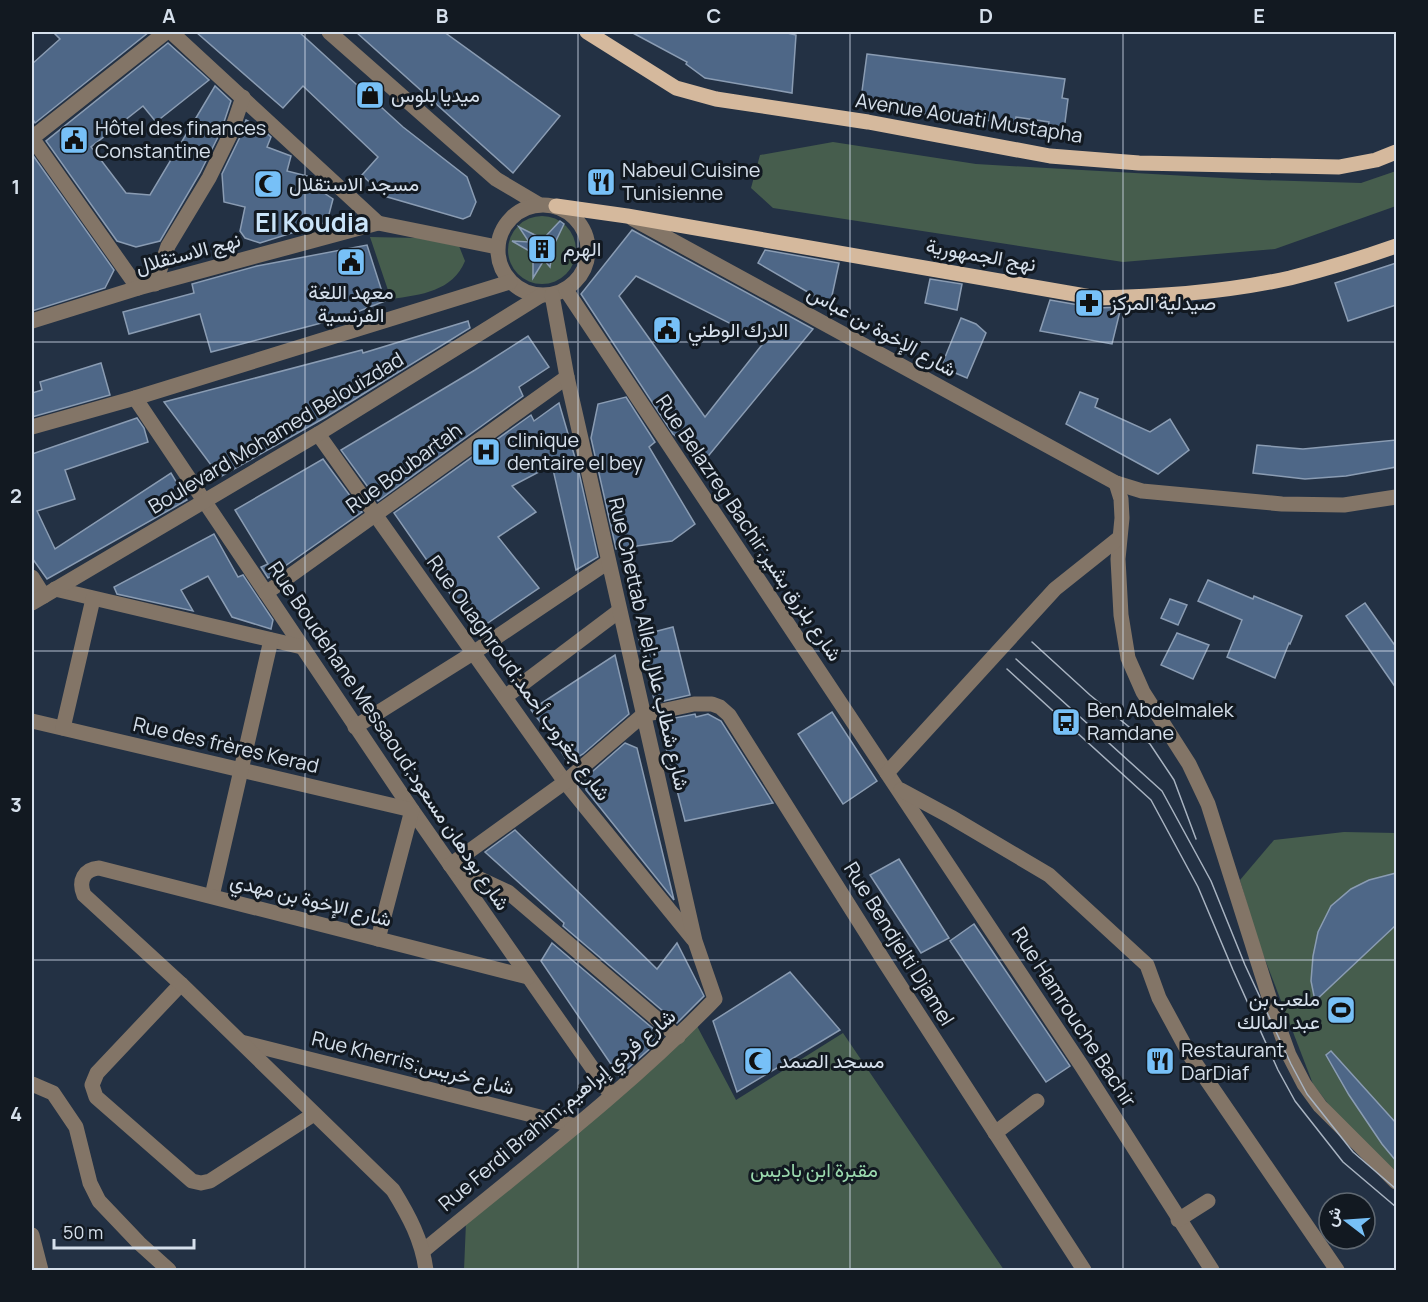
<svg xmlns="http://www.w3.org/2000/svg" width="1428" height="1302" font-family="Manrope,Vazirmatn,sans-serif">
  <rect width="100%" height="100%" fill="#233144"/>
  <g fill="#465d4d">
    <polygon points="833,142 976,164 1258,180 1361,183 1396,171 1396,206 1275,249 1123,262 773,208 751,188 760,155"/>
    <circle cx="542" cy="250" r="34"/>
    <path d="M 370,237 L 418,238 L 459,246 L 465,261 C 453,291 421,295 391,299 Z"/>
    <polygon points="1344,832 1396,833 1396,1176 1348,1130 1313,1084 1256,936 1240,880 1274,840"/>
    <polygon points="697,1026 736,1100 843,1033 1004,1270 464,1270 466,1222"/>
  </g>
  <g fill="#4e6787" stroke="#8a9cb3" stroke-width="1.5" fill-rule="evenodd">
    <polygon points="53,32 149,32 35,123 32,118 32,64 60,39"/>
    <polygon points="196,32 299,32 403,127 467,177 476,202 470,216 463,219 384,196 362,175 378,157 303,86 283,108"/>
    <polygon points="356,32 444,32 560,116 513,173"/>
    <polygon points="631,32 783,32 796,35 792,93 705,78 686,64 687,62"/>
    <polygon points="168,43 209,80 156,122 143,106 91,147 126,193 150,195 215,86 231,101 221,131 200,173 160,241 136,247 117,241 46,141"/>
    <polygon points="867,54 1065,79 1062,98 1068,99 1064,130 1048,128 1049,122 1016,117 1015,124 977,119 978,114 950,110 949,117 860,106"/>
    <polygon points="246,120 261,128 271,137 267,147 291,156 287,171 307,176 305,180 333,199 327,222 260,243 245,238 240,231 245,207 224,202 222,174 239,139"/>
    <polygon points="32,154 114,270 105,288 32,311"/>
    <polygon points="560,221 564,224 553,247 550,267 544,260 533,278 533,253 512,241 529,242 519,227 543,239"/>
    <path d="M 632,230 L 813,329 L 705,460 L 673,434 L 581,294 ZM 636,276 L 765,341 L 705,417 L 619,296 Z"/>
    <polygon points="367,245 385,301 329,323 329,321 211,352 200,314 129,334 123,312 194,293 192,284 257,266"/>
    <polygon points="765,250 839,263 830,305 758,263"/>
    <polygon points="1396,263 1396,305 1348,321 1335,283"/>
    <polygon points="930,279 962,284 957,310 925,303"/>
    <polygon points="1050,300 1096,308 1121,307 1112,344 1040,331"/>
    <polygon points="961,318 976,324 986,333 967,378 941,367"/>
    <polygon points="468,321 470,328 326,417 220,477 164,402 362,350 363,353"/>
    <polygon points="528,336 549,367 519,387 523,396 378,501 341,450 475,370"/>
    <polygon points="101,363 110,395 32,417 32,393 42,390 40,382"/>
    <polygon points="1080,392 1098,399 1095,407 1150,432 1170,419 1189,450 1158,474 1066,424"/>
    <polygon points="626,397 655,442 649,447 695,524 672,541 616,549 591,438 598,404"/>
    <polygon points="559,403 578,468 598,557 576,570 552,465 512,486 536,512 498,537 539,588 476,631 394,513 531,415 534,421"/>
    <polygon points="137,418 144,428 148,442 65,470 75,499 37,511 55,549 171,473 187,500 47,579 32,558 32,454"/>
    <polygon points="1396,440 1396,467 1346,476 1305,479 1253,473 1257,445 1303,449"/>
    <polygon points="323,459 362,512 268,578 261,567 268,564 235,510"/>
    <polygon points="214,534 238,577 243,575 273,620 271,629 232,617 208,576 181,590 193,611 117,594 114,587"/>
    <polygon points="1208,580 1253,599 1254,596 1302,616 1290,644 1289,643 1275,678 1227,657 1242,620 1198,601"/>
    <polygon points="1170,599 1187,605 1178,625 1161,618"/>
    <polygon points="1365,603 1396,647 1396,688 1346,616"/>
    <polygon points="673,627 690,695 655,703 638,636"/>
    <polygon points="1177,633 1209,645 1193,679 1161,665"/>
    <polygon points="615,655 629,714 583,754 568,763 557,744 531,710"/>
    <polygon points="832,712 877,781 843,804 798,734"/>
    <polygon points="695,714 696,717 708,714 721,721 773,803 685,821 659,721"/>
    <polygon points="625,743 637,748 674,900 586,790 585,778"/>
    <polygon points="515,830 657,969 677,943 704,996 677,1023 563,926 564,923 485,852"/>
    <polygon points="899,859 949,938 921,953 870,875"/>
    <polygon points="1396,873 1396,925 1315,1001 1311,981 1313,956 1318,932 1331,906 1351,889 1369,880"/>
    <polygon points="974,924 1070,1066 1046,1082 950,941"/>
    <polygon points="552,943 663,1037 619,1076 541,961"/>
    <polygon points="790,972 840,1030 737,1092 713,1021"/>
    <polygon points="1331,1051 1396,1123 1396,1161 1382,1144 1349,1095 1326,1055"/>
  </g>
  <g fill="none" stroke-linecap="round" stroke-linejoin="round">
    <g stroke="#837567" stroke-width="15">
      <polyline points="171,32 378,223"/>
      <polyline points="329,32 496,179 538,204"/>
      <polyline points="32,138 138,288"/>
      <polyline points="32,138 166,32"/>
      <circle cx="543" cy="250" r="45"/>
      <polyline points="633,219 1116,483 1142,491 1282,504 1344,505 1396,497"/>
      <polyline points="155,284 168,246 209,178 230,135 243,97"/>
      <polyline points="566,290 1081,1065 1212,1270"/>
      <polyline points="32,321 138,288 378,223 497,247"/>
      <polyline points="135,398 412,810 611,1095"/>
      <polyline points="32,427 135,398 510,282"/>
      <polyline points="318,434 565,782 693,939"/>
      <polyline points="1116,483 1121,499 1122,518 1118,559 1121,615 1128,658 1143,692 1189,764 1208,804 1276,1019 1289,1055 1304,1084 1320,1106 1396,1182"/>
      <polyline points="32,577 44,596"/>
      <polyline points="55,589 302,647"/>
      <polyline points="266,593 567,377"/>
      <polyline points="32,603 318,434 540,296"/>
      <polyline points="505,697 619,611"/>
      <polyline points="32,721 412,810 378,939"/>
      <polyline points="355,727 473,653 608,562"/>
      <polyline points="63,728 93,599"/>
      <polyline points="887,773 1055,589 1119,538"/>
      <polyline points="901,790 951,817 1049,875 1147,965 1159,998 1191,1057 1337,1270"/>
      <polyline points="212,896 271,640"/>
      <polyline points="181,984 97,1073 92,1085 96,1097 192,1181 201,1183 210,1181 314,1114"/>
      <polyline points="678,1037 508,892 450,865 565,782 643,715 694,704 712,704 720,707 729,715 884,961 1084,1270"/>
      <polyline points="241,1042 576,1126"/>
      <polyline points="32,1084 53,1093 76,1127 90,1183 99,1201 139,1243 169,1270"/>
      <polyline points="995,1133 1037,1101"/>
      <polyline points="1178,1220 1208,1201"/>
      <polyline points="32,1235 41,1270"/>
      <path d="M 423,1251 C 522,1169 626,1091 715,999 L 695,941 L 567,377 L 552,295"/>
      <path d="M 426,1270 C 422,1240 409,1216 393,1190 L 181,984 L 84,895 C 78,881 84,869 99,868 L 528,977"/>
    </g>
    <g stroke="#d5b99d" stroke-width="15">
      <polyline points="587,32 676,88 716,99 868,122 1050,156 1139,163 1339,167 1376,160 1396,152"/>
      <path d="M 556,206 L 627,216 L 1097,298 C 1161,297 1227,292 1290,278 C 1326,269 1362,258 1396,246"/>
    </g>
    <g stroke="#a8b3c1" stroke-width="1.5">
      <polyline points="1032,642 1090,695 1150,744 1174,780 1196,839"/>
      <polyline points="1016,659 1162,791 1211,881 1245,965 1291,1064 1307,1094 1353,1152 1396,1189"/>
      <polyline points="1007,669 1151,800 1198,887 1233,970 1278,1070 1295,1101 1343,1162 1396,1207"/>
    </g>
  </g>
  <path fill="none" stroke="#d6e0ec" stroke-width="1.5" stroke-opacity="0.55" d="M 305,32 L 305,1270M 578,32 L 578,1270M 850,32 L 850,1270M 1123,32 L 1123,1270M 32,342 L 1396,342M 32,651 L 1396,651M 32,960 L 1396,960"/>
  <defs>
    <g id="shop-square" transform="scale(1.5)"><rect x="-9" y="-9" width="18" height="18" rx="4" fill="#77c0f7" stroke="#121921"/><path d="M-5-2.5h2.3a2.7 3.5 0 0 1 5.4 0H5L5.5 6h-11ZM-1.5-2.5h3a1.5 2.3 0 0 0-3 0Z" fill="#111"/></g>
    <g id="civic-square" transform="scale(1.5)"><rect x="-9" y="-9" width="18" height="18" rx="4" fill="#77c0f7" stroke="#121921"/><path d="M-.6-6.5H3V-4.5H.6V-3L4-1V1h2V6H-6V1h2V-1L-.6-3ZM-1.2 2.5V6h2.4V2.5Z" fill="#111"/></g>
    <g id="restaurant-square" transform="scale(1.5)"><rect x="-9" y="-9" width="18" height="18" rx="4" fill="#77c0f7" stroke="#121921"/><path d="M-5-6h1v4h1v-4h1v4h1v-4h1v5L-1.5 .5V6h-2V.5L-5-1ZM5-6V6H3V1.5H1.5Q1.5-4 5-6Z" fill="#111"/></g>
    <g id="mosque-square" transform="scale(1.5)"><rect x="-9" y="-9" width="18" height="18" rx="4" fill="#77c0f7" stroke="#121921"/><path d="M3.5-4.9A6 6 0 1 0 3.5 4.9A5 5 0 1 1 3.5-4.9Z" fill="#111"/></g>
    <g id="building-square" transform="scale(1.5)"><rect x="-9" y="-9" width="18" height="18" rx="4" fill="#77c0f7" stroke="#121921"/><path d="M-4-6H4V6H1V3H-1V6H-4ZM-2.5-4.3h1.7v1.8h-1.7ZM.8-4.3h1.7v1.8H.8ZM-2.5-1h1.7V.8h-1.7ZM.8-1h1.7V.8H.8Z" fill="#111"/></g>
    <g id="pharmacy-square" transform="scale(1.5)"><rect x="-9" y="-9" width="18" height="18" rx="4" fill="#77c0f7" stroke="#121921"/><path d="M-2-6h4v4h4v4h-4v4h-4v-4h-4v-4h4Z" fill="#111"/></g>
    <g id="hospital-square" transform="scale(1.5)"><rect x="-9" y="-9" width="18" height="18" rx="4" fill="#77c0f7" stroke="#121921"/><path d="M-5-5h3v3.5h4V-5h3V5h-3V1.5h-4V5h-3Z" fill="#111"/></g>
    <g id="bus-square" transform="scale(1.5)"><rect x="-9" y="-9" width="18" height="18" rx="4" fill="#77c0f7" stroke="#121921"/><path d="M-5-6H5V4H4V6H2V4H-2V6H-4V4H-5ZM-3.5-4V0h7V-4ZM-3.5 1.2v1.5H-2V1.2ZM2 1.2v1.5H3.5V1.2Z" fill="#111"/></g>
    <g id="stadium-square" transform="scale(1.5)"><rect x="-9" y="-9" width="18" height="18" rx="4" fill="#77c0f7" stroke="#121921"/><path d="M0-5a6.5 5 0 1 0 0 10a6.5 5 0 1 0 0-10ZM-3.5-1.8h7v3.6h-7Z" fill="#111"/></g>
  </defs>
  <g fill-rule="evenodd">
    <use href="#shop-square" x="370" y="95"/>
    <use href="#civic-square" x="74" y="140"/>
    <use href="#restaurant-square" x="601" y="182"/>
    <use href="#mosque-square" x="268" y="184"/>
    <use href="#building-square" x="542" y="249"/>
    <use href="#civic-square" x="351" y="262"/>
    <use href="#pharmacy-square" x="1089" y="303"/>
    <use href="#civic-square" x="667" y="330"/>
    <use href="#hospital-square" x="486" y="452"/>
    <use href="#bus-square" x="1066" y="722"/>
    <use href="#stadium-square" x="1341" y="1010"/>
    <use href="#mosque-square" x="758" y="1061"/>
    <use href="#restaurant-square" x="1160" y="1061"/>
  </g>
  <g text-anchor="middle" stroke-width="6" stroke-linejoin="round" paint-order="stroke">
    <g font-size="20" fill="#d6e0ec" stroke="#121921" text-anchor="start">
      <text x="391" y="102">ميديا بلوس</text>
      <text x="95" y="135">Hôtel des finances<tspan x="95" dy="23">Constantine</tspan></text>
      <text x="622" y="177">Nabeul Cuisine<tspan x="622" dy="23">Tunisienne</tspan></text>
      <text x="289" y="191">مسجد الاستقلال</text>
      <text x="563" y="256">الهرم</text>
      <text x="351" y="299" text-anchor="middle">معهد اللغة<tspan x="351" dy="23">الفرنسية</tspan></text>
      <text x="1110" y="310">صيدلية المركز</text>
      <text x="688" y="337">الدرك الوطني</text>
      <text x="507" y="447">clinique<tspan x="507" dy="23">dentaire el bey</tspan></text>
      <text x="1087" y="717">Ben Abdelmalek<tspan x="1087" dy="23">Ramdane</tspan></text>
      <text x="1320" y="1006" text-anchor="end">ملعب بن<tspan x="1320" dy="23">عبد المالك</tspan></text>
      <text x="1181" y="1057">Restaurant<tspan x="1181" dy="23">DarDiaf</tspan></text>
      <text x="779" y="1068">مسجد الصمد</text>
    </g>
    <g font-size="20" fill="#d6e0ec" stroke="#121921">
      <text transform="translate(969 118) rotate(9)" y="7">Avenue Aouati Mustapha</text>
      <text transform="translate(188 253) rotate(-15)" y="7">نهج الاستقلال</text>
      <text transform="translate(981 255) rotate(10)" y="7">نهج الجمهورية</text>
      <text transform="translate(882 331) rotate(29)" y="7">شارع الإخوة بن عباس</text>
      <text transform="translate(276 433) rotate(-31)" y="7">Boulevard Mohamed Belouizdad</text>
      <text transform="translate(404 468) rotate(-36)" y="7">Rue Boubartah</text>
      <text transform="translate(749 528) rotate(56)" y="7">Rue Belazreg Bachir;شارع بلزرق بشير</text>
      <text transform="translate(649 644) rotate(77)" y="7">Rue Chettab Allel;شارع شطاب علال</text>
      <text transform="translate(519 678) rotate(54)" y="7">Rue Ouaghroud;شارع جغروب أحمد</text>
      <text transform="translate(389 736) rotate(56)" y="7">Rue Boudehane Messaoud;شارع بودهان مسعود</text>
      <text transform="translate(226 745) rotate(13)" y="7">Rue des frères Kerad</text>
      <text transform="translate(311 900) rotate(14)" y="7">شارع الإخوة بن مهدي</text>
      <text transform="translate(899 944) rotate(58)" y="7">Rue Bendjelti Djamel</text>
      <text transform="translate(1074 1017) rotate(57)" y="7">Rue Hamrouche Bachir</text>
      <text transform="translate(413 1063) rotate(14)" y="7">Rue Kherris;شارع خريس</text>
      <text transform="translate(557 1110) rotate(-40)" y="7">Rue Ferdi Brahim;شارع فردي إبراهيم</text>
    </g>
    <g font-size="20" fill="#9bdbaf" stroke="#121921">
      <text x="814" y="1177">مقبرة ابن باديس</text>
    </g>
    <g font-size="26" font-weight="bold" fill="#cae4f9" stroke="#121921">
      <text x="312" y="232">El Koudia</text>
    </g>
  </g>
  <rect width="1428" height="1302" fill="none" stroke="#121921" stroke-width="66"/>
  <g transform="translate(1347 1221) rotate(287)"><circle r="28" fill="#121921" stroke="#606972" stroke-width="1.5"/>
  <path d="M0-4.5L10 22L0 15L-10 22Z" fill="#77c0f7"/>
  <text y="-9" font-size="16" font-weight="bold" text-anchor="middle" fill="#d6e0ec">ش</text>
  </g>
  <path d="M54 1239v9h140v-9" fill="none" stroke="#d6e0ec" stroke-width="3"/>
  <text x="63" y="1239" font-size="18" fill="#d6e0ec" stroke="#121921" stroke-width="4.5" paint-order="stroke">50 m</text>
  <rect x="33" y="33" width="1362" height="1236" fill="none" stroke="#d6e0ec" stroke-width="2"/>
  <g font-size="20" text-anchor="middle" font-weight="bold" fill="#d6e0ec">
    <text x="169" y="23">A</text>
    <text x="442" y="23">B</text>
    <text x="714" y="23">C</text>
    <text x="986" y="23">D</text>
    <text x="1259" y="23">E</text>
    <text x="16" y="194">1</text>
    <text x="16" y="503">2</text>
    <text x="16" y="812">3</text>
    <text x="16" y="1121">4</text>
  </g>
</svg>
